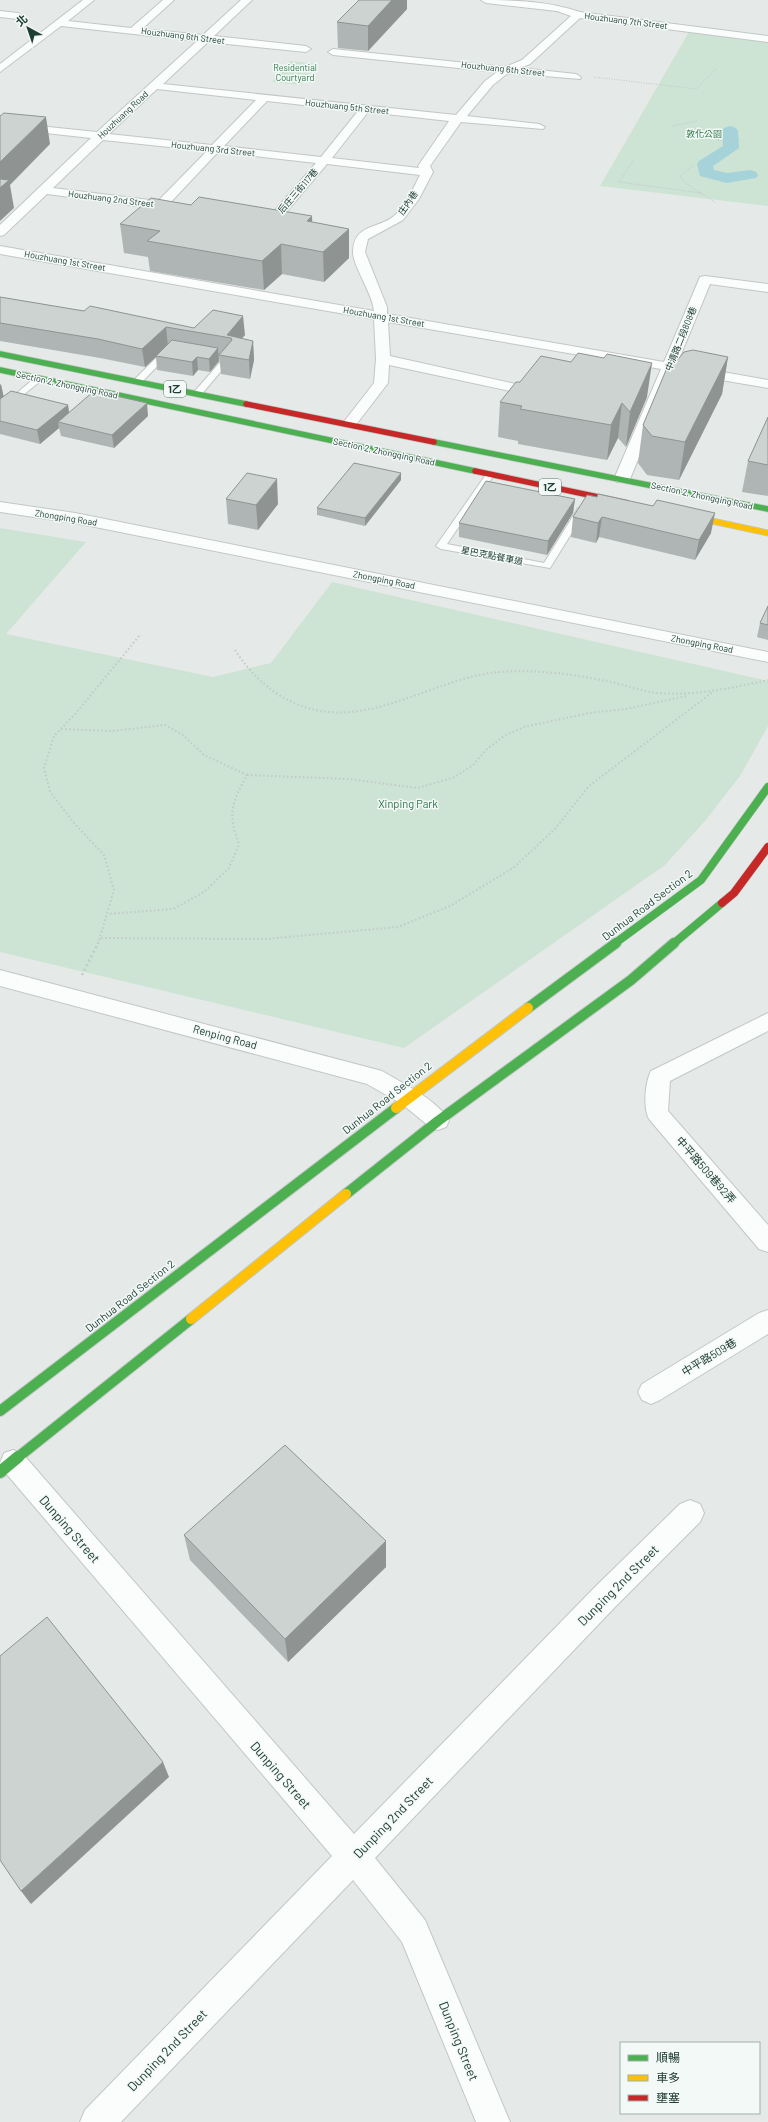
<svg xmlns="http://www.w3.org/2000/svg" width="768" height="2122" font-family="Barlow,'Noto Sans TC',sans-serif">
  <rect width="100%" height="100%" fill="#e5eae8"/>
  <g fill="#cde3d4">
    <polygon points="690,30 768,40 768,206 600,186"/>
    <polygon points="290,61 318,64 300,85 272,82"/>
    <polygon points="0,528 86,542 6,634 213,677 271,663 332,582 768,681 768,726 740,776 705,821 665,865 404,1048 0,952"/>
  </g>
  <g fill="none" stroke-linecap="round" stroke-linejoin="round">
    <polygon fill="#a5d3d9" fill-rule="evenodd" points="730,126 736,128 738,131 739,148 713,166 714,170 727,173 750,170 756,172 758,175 756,178 727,183 700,176 697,164 699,161 723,146 722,131 724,128"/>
    <g stroke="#c2c7c5" stroke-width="2">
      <g id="lane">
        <polygon points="165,349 172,351 141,383 135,383 135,379"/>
        <polygon points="221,356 228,356 232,358 201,395 195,395 195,391 222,360 220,358"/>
        <polygon points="36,377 43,379 0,414 0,407"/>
        <polygon points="490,472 494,475 447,544 544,563 578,508 584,508 586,510 550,568 441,549 436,546 487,473"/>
      </g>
    </g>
    <g stroke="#c2c7c5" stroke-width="2">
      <g id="street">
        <path d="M 83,0 L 94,0 L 68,21 L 131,28 L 163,0 L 174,0 L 142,29 L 203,35 L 241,0 L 252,0 L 214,36 L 306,46 L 311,49 L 306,52 L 208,42 L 163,84 L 456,115 L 485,81 L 497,72 L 333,55 L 328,52 L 333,49 L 505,67 L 522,60 L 571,16 L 557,11 L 486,3 L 481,0 C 515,0 548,1 580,12 L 768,36 L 768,42 L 580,18 L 530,64 L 520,68 L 576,74 L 581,77 L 580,79 L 508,73 L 493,85 L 467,116 L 539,124 L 545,127 L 543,129 L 461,122 L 430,166 L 433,172 L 419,199 L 403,220 L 368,239 L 365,252 L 387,307 L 387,314 L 664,362 L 700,277 L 705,276 L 768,284 L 768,292 L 710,284 L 677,364 L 768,380 L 768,388 L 674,372 L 630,479 L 627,482 L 617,482 L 614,479 L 661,369 L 388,322 L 390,356 L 529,387 L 534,388 L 536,391 L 534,394 L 529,395 L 389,365 L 388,383 L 355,426 L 345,426 L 343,423 L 374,383 L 376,359 L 374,319 L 0,254 L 0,246 L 374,311 C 373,294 352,265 353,251 C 354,224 378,229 394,216 C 406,205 413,189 420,175 L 327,164 L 277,223 L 273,224 L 267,220 L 269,217 L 316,163 L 218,152 L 170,203 L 179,204 L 181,207 L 179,210 L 175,211 L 47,194 L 4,235 L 0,236 L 0,225 L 91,138 L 0,128 L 0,122 L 97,132 L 197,41 L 61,26 L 0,72 L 0,64 ZM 157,89 L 256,100 L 212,145 L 109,134 ZM 267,101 L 358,111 L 321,157 L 224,146 ZM 368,112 L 449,121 L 418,166 L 419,168 L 332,158 ZM 103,140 L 207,151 L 158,201 L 53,188 Z"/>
        <polygon points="0,11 18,13 23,16 18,19 0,17"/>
        <polygon points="0,502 75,513 768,652 768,662 75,523 0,512"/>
        <path d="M 0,970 L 382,1071 C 402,1083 438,1100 449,1121 L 446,1127 L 438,1130 L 430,1127 L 402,1104 L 367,1084 L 0,986 Z"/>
        <path d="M 768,1013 L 768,1031 L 670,1081 L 668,1111 L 768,1225 L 768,1252 L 759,1249 L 649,1119 C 643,1108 645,1082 651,1071 Z"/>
        <polygon points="768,1310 768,1334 660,1400 651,1404 642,1400 638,1392 642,1384 759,1313"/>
        <polygon points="13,1450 22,1453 354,1834 596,1586 680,1504 690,1500 700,1504 704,1513 700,1522 616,1606 375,1858 425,1920 510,2122 476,2122 402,1942 353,1880 121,2122 80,2122 85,2110 332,1856 4,1471 0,1463 4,1453"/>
      </g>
    </g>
    <g stroke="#c0c8c5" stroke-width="7">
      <g id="fast-far3">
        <polyline points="0,354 246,404"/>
        <polyline points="0,370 475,471"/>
        <polyline points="434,442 768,509"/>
      </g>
    </g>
    <g stroke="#c0c8c5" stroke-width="9">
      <g id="fast-far2">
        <polyline points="614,944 701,880 768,787"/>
        <polyline points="673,944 722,903"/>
      </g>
    </g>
    <g stroke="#c0c8c5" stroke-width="12">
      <g id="fast-far1">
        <polyline points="528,1008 616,943"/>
        <polyline points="346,1194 438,1121 631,980 674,943"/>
        <polyline points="0,1411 396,1108"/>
        <polyline points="17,1458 191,1319"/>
      </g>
    </g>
    <g stroke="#c0c8c5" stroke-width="14">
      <polyline id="fast" points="0,1472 18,1457"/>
    </g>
    <g stroke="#c0c8c5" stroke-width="7">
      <polyline id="slow-far1" points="684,515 768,533"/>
    </g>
    <g stroke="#c0c8c5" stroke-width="12">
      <g id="slow">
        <polyline points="396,1108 528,1008"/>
        <polyline points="191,1319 346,1194"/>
      </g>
    </g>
    <g stroke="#c0c8c5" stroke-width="7">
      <g id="jam-far1">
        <polyline points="246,404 434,442"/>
        <polyline points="475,471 627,503"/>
      </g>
    </g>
    <g stroke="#c0c8c5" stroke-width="9">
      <polyline id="jam" points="722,903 734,893 768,847"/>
    </g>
    <g stroke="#c1cac6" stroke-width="1" stroke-dasharray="1 1.5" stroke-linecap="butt">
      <polyline points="594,77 696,89 716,69"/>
      <polyline points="279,81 292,66"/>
      <polyline points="672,126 697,121"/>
      <polyline points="718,140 741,140"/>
      <polyline points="633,161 619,182 701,193"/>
      <polyline points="693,165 680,176 685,183 715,202"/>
    </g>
    <g stroke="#c1cac6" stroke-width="2" stroke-dasharray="1.5 2.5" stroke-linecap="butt">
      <path d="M 235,650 C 255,681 284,705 321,711 C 381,721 440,677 499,672 C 539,669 581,675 619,684 C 632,687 644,692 658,693 C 695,696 732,688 768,680"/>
      <path d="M 61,729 L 113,731 L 165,725 L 183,735 L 204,755 L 247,775 C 232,803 227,813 239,844 L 229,868 L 204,892 L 173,909 L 108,914"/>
      <polyline points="247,775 348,779 418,788 455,777 473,765 487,749 504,736 524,727 589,713 626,709 687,696"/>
      <polyline points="101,938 265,939 398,927 450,906 513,868 554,830 589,786 714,691"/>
      <polyline points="98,944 114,890 104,855 74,823 50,792 44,768 54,736 76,713 140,635"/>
    </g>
    <polyline stroke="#c1cac6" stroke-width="2.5" stroke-dasharray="2 3" stroke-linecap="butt" points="82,975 98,943"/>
    <use href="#lane" fill="#fbfcfc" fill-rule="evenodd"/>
    <use href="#street" fill="#fbfcfc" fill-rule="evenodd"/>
    <use href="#fast-far3" stroke="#4caf50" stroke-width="5.5"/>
    <use href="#fast-far2" stroke="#4caf50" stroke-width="8"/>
    <use href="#fast-far1" stroke="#4caf50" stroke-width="10"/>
    <use href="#fast" stroke="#4caf50" stroke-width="12"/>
    <use href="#slow-far1" stroke="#ffc107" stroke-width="5.5"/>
    <use href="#slow" stroke="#ffc107" stroke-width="10"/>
    <use href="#jam-far1" stroke="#c62828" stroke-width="5.5"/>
    <use href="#jam" stroke="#c62828" stroke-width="8"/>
  </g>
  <g fill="#afb5b4">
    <polygon points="359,0 407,0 407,9 368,51 338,48 337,22"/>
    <polygon points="191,205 312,216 312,222 349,229 349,258 324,282 282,274 264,290 150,271 148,257 124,253 120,224"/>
    <polygon points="0,297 84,311 194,328 245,335 241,339 253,341 254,360 250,379 221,374 219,355 220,354 219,354 219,361 210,372 198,370 193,376 157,370 156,357 145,367 100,358 0,341"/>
    <polygon points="728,357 722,394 679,480 647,475 638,463 643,425 674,364"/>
    <polygon points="520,382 647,397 626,447 618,438 607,460 518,444 518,441 498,437 500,402"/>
    <polygon points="0,384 3,397 68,405 69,413 148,416 114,448 61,436 59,428 40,444 0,434"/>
    <polygon points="768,417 768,496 742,492 748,461"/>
    <polygon points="401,480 365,526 317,515 317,508"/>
    <polygon points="597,497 711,533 695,560 599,537 596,543 571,537 573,517"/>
    <polygon points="226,499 278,504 258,530 228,524"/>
    <polygon points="575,499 573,513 547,555 459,537 459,523"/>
    <polygon points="768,606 768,640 757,637 760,623"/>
    <polygon points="184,1535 386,1567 288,1662 190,1560"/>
  </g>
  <g fill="#8f9492">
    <polygon points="392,0 407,0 407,9 368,51 368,26"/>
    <polygon points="46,117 50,144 10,185 14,208 0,221 0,162"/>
    <polygon points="312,216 313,244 307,221"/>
    <polygon points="349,229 349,258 324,282 323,252"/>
    <polygon points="281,244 282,274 264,290 262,261"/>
    <polygon points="243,316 245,335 232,349 231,338 227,335"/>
    <polygon points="166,327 168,346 156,356 156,357 145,367 142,349"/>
    <polygon points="253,341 254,360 250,379 249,360"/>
    <polygon points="218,348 219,361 210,372 209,359"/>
    <polygon points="197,357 198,370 193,376 192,362"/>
    <polygon points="728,357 722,394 679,480 685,442"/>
    <polygon points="652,363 647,397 626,447 630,412"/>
    <polygon points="1,384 4,398 0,406 0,385"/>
    <polygon points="147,403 148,416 114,448 112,435"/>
    <polygon points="622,403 618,438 607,460 611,425"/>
    <polygon points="68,405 70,419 58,422 59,428 40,444 37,430"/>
    <polygon points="401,473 401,480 365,526 365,518"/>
    <polygon points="277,479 278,504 258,530 256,505"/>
    <polygon points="575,499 573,513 547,555 548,541"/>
    <polygon points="715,513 711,533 695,560 699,540"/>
    <polygon points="602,517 599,537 596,543 598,523"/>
    <polygon points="386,1541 386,1567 288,1662 285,1639"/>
    <polygon points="163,1762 169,1777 31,1904 21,1891"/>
  </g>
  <g fill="#ccd3d1" stroke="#8f9492">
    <polygon points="359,0 392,0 368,26 337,22"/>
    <polygon points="4,113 46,117 0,162 0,116"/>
    <polygon points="0,179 9,180 0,188"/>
    <polygon points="199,197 312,216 307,221 349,229 323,252 281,244 262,261 147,241 160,231 120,224 151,198 191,205"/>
    <polygon points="0,297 84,311 90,306 194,328 213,310 243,316 227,335 253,341 249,360 219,355 232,340 231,338 166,327 142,349 98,339 0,323"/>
    <polygon points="172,340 218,348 209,359 197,357 192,362 156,356"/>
    <polygon points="693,350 728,357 685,442 652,436 643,425 669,363 674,364 684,352"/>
    <polygon points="578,353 604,358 607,354 652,363 630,412 622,403 611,425 520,409 522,406 500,402 516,382 520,382 541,356 571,362"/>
    <polygon points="11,391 68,405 37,430 0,421 0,399"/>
    <polygon points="94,391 147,403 112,435 58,422"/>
    <polygon points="768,417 768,465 748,461"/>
    <polygon points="354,463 401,473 365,518 317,508"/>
    <polygon points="247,473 277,479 256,505 226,499"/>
    <polygon points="486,481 575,499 548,541 459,523"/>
    <polygon points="598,494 653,506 657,500 715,513 699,540 602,517 598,523 573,517 587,495 597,497"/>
    <polygon points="768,606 768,625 760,623"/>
    <polygon points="285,1445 386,1541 285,1639 184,1535"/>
    <polygon points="47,1617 163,1762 21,1891 0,1860 0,1656"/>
  </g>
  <g text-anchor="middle" stroke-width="3" stroke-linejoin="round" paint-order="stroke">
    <g font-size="9" fill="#213e36" stroke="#f3f9f6">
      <text transform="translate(626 21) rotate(7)" y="3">Houzhuang 7th Street</text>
      <text transform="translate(183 36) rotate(7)" y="3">Houzhuang 6th Street</text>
      <text transform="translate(503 69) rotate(6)" y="3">Houzhuang 6th Street</text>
      <text transform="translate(347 107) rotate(6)" y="3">Houzhuang 5th Street</text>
      <text transform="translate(123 115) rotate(-43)" y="3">Houzhuang Road</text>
      <text transform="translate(213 149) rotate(6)" y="3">Houzhuang 3rd Street</text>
      <text transform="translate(298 191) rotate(-49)" y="3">后庄三街117巷</text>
      <text transform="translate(111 199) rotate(7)" y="3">Houzhuang 2nd Street</text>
      <text transform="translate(408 203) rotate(-55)" y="3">庄內巷</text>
      <text transform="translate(65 261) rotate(10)" y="3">Houzhuang 1st Street</text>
      <text transform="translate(384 317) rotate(10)" y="3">Houzhuang 1st Street</text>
      <text transform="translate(681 339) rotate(-68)" y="3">中清路二段808巷</text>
      <text transform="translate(67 385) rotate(12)" y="3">Section 2, Zhongqing Road</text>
      <text transform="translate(384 452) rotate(12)" y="3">Section 2, Zhongqing Road</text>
      <text transform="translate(702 496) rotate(12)" y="3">Section 2, Zhongqing Road</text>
      <text transform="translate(66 518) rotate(9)" y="3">Zhongping Road</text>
      <text transform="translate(492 556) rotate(11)" y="3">星巴克點餐車道</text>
      <text transform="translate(384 580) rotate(11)" y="3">Zhongping Road</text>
      <text transform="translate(702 644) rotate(11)" y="3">Zhongping Road</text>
    </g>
    <g font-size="9" fill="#2a7647" stroke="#f3f9f6">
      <text x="295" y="71">Residential<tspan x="295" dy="10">Courtyard</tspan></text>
      <text x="704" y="137">敦化公園</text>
    </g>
    <g fill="#f3f9f6" stroke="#607670" stroke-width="1">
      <rect x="164" y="381" width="22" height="16" rx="3"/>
      <rect x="539" y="479" width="22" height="16" rx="3"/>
    </g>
    <g font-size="10" font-weight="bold" fill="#213e36">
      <text x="175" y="393">1乙</text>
      <text x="550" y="491">1乙</text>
    </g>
    <g font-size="11" fill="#2a7647" stroke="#f3f9f6">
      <text x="408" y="808">Xinping Park</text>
    </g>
    <g font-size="11" fill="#213e36" stroke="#f3f9f6">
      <text transform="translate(647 905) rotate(-37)" y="4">Dunhua Road Section 2</text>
      <text transform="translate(225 1037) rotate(15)" y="4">Renping Road</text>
      <text transform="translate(387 1098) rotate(-38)" y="4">Dunhua Road Section 2</text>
      <text transform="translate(706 1170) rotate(49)" y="4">中平路509巷92弄</text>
      <text transform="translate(130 1296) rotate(-38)" y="4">Dunhua Road Section 2</text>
      <text transform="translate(709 1357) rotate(-31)" y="4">中平路509巷</text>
    </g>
    <g font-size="13" fill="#213e36" stroke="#f3f9f6">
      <text transform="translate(70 1529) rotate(49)" y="5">Dunping Street</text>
      <text transform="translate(618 1585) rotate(-45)" y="5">Dunping 2nd Street</text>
      <text transform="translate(281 1775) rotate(49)" y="5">Dunping Street</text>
      <text transform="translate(393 1817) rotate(-46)" y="5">Dunping 2nd Street</text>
      <text transform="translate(459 2041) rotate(68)" y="5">Dunping Street</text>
      <text transform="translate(167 2050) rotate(-46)" y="5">Dunping 2nd Street</text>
    </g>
  </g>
  <rect x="620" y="2042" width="140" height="72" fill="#f3f9f6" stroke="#9faea9"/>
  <rect x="628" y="2055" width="20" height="6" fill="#4caf50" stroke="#9faea9"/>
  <text x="656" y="2062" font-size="12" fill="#213e36">順暢</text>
  <rect x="628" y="2075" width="20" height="6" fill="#ffc107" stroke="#9faea9"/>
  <text x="656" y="2082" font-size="12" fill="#213e36">車多</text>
  <rect x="628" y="2095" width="20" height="6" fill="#c62828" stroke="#9faea9"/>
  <text x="656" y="2102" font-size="12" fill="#213e36">壅塞</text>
  <g transform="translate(28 28) rotate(320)" stroke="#f3f9f6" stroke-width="3" paint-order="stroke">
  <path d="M0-3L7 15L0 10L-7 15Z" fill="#213e36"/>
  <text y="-6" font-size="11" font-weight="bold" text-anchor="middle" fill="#213e36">北</text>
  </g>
</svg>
